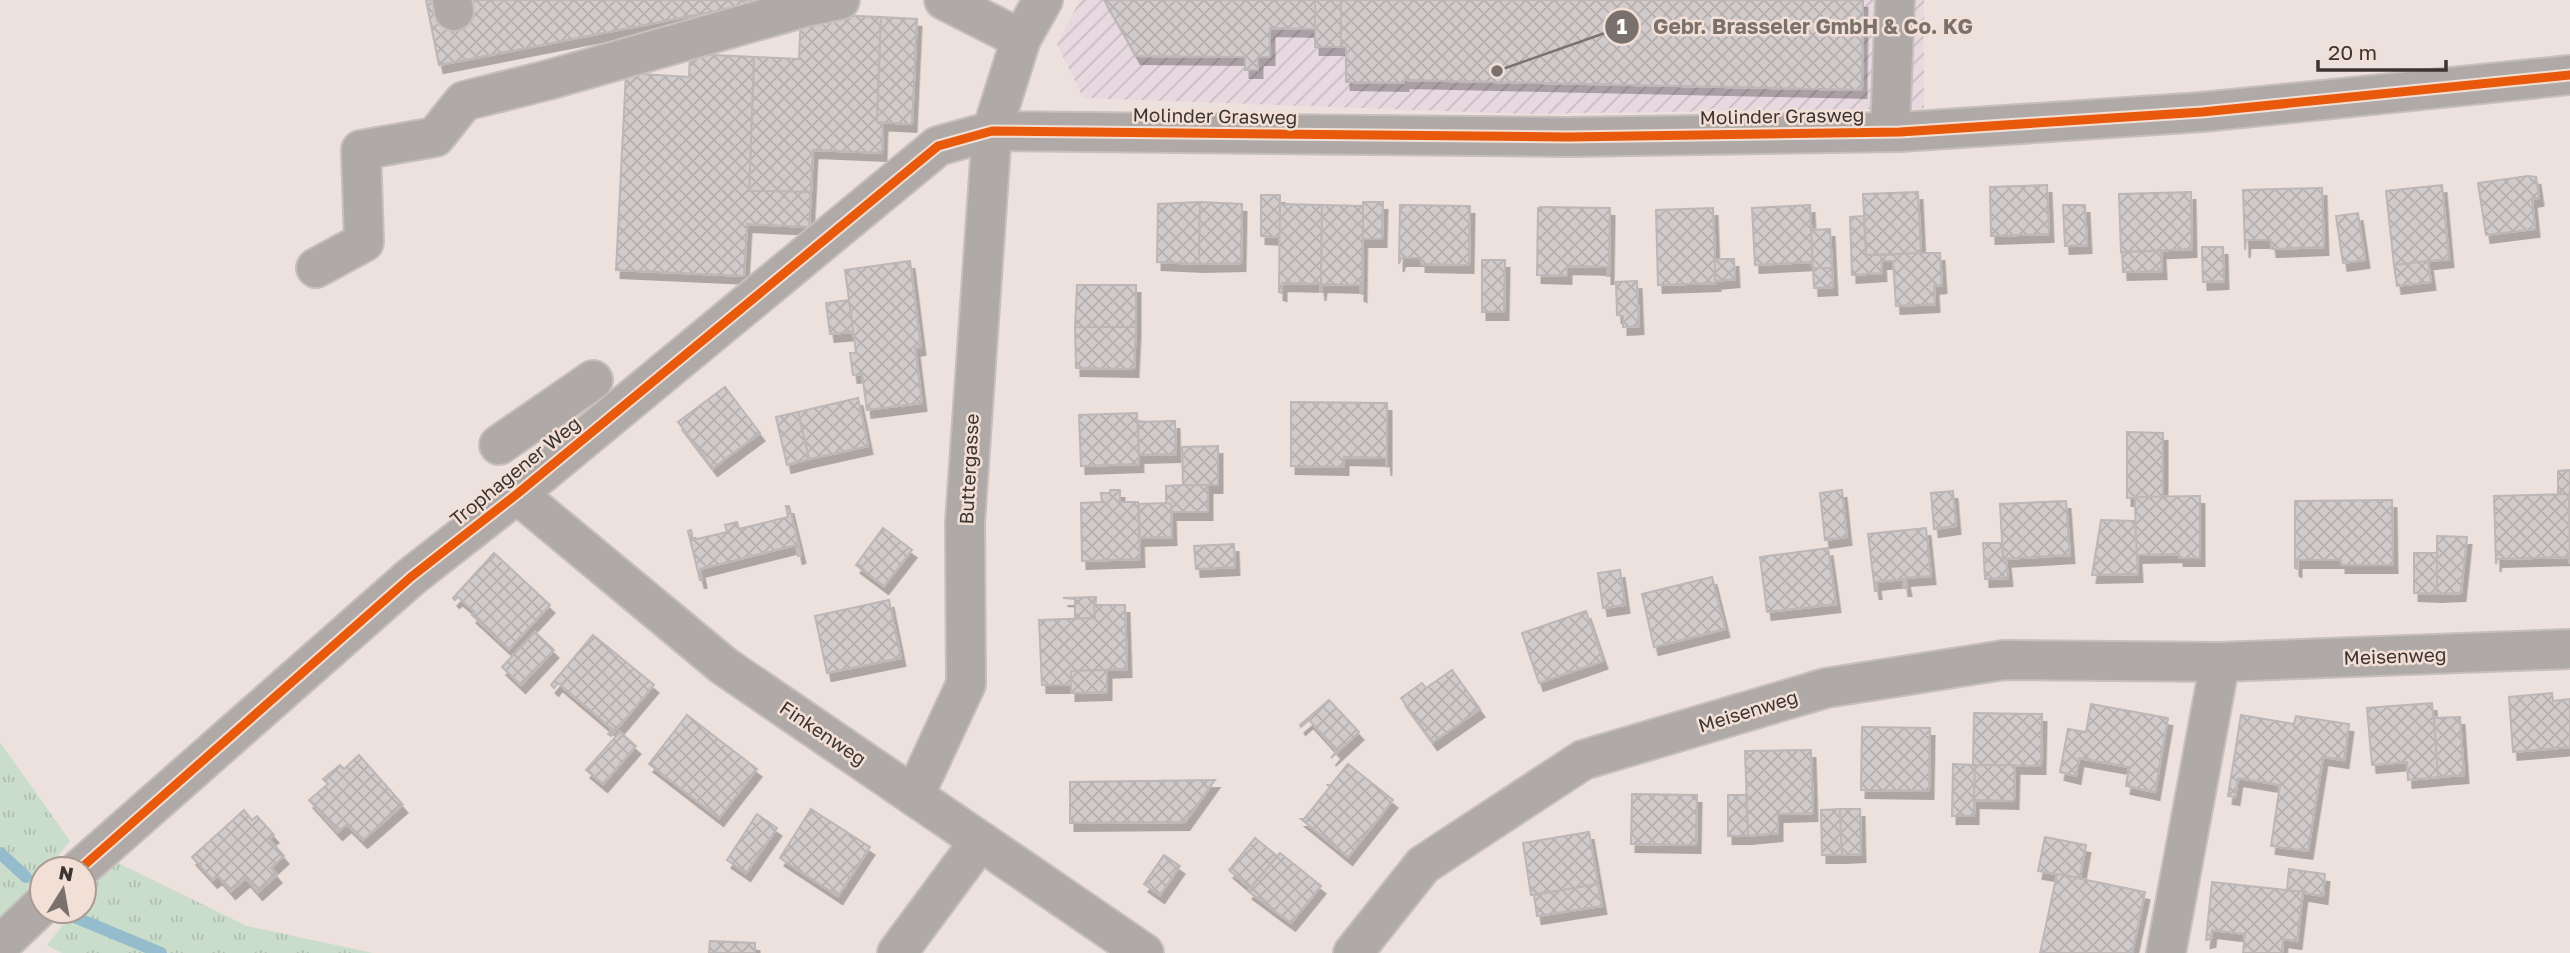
<svg xmlns="http://www.w3.org/2000/svg" width="2570" height="953" font-family="'Golos Text',sans-serif">
  <defs>
    <pattern id="industrial-furrows" width="10" height="10" patternUnits="userSpaceOnUse" patternTransform="scale(1.75)"><rect width="10" height="10" fill="#e8d9e1"/><path d="M-1 1l2-2M0 10L10 0M9 11l2-2" fill="none" stroke="#c8bbc2"/></pattern>
    <pattern id="grass-tufts" width="24" height="20" patternUnits="userSpaceOnUse" patternTransform="scale(1.75)"><rect width="24" height="20" fill="#caddcb"/><path d="M3 7l-1-3M5 7V3M7 7l1-3M15 17l-1-3M17 17v-4M19 17l1-3" fill="none" stroke="#aebeaf"/></pattern>
    <pattern id="building-cross-hatch" width="8" height="8" patternUnits="userSpaceOnUse" patternTransform="scale(1.75)"><rect width="8" height="8" fill="#d2cbcc"/><path d="M0 0l8 8M0 8l8-8" fill="none" stroke="#b5afb0"/></pattern>
    <filter id="shadow"><feDropShadow dx="4.5" dy="8" stdDeviation="0" flood-color="#0004"/></filter>
  </defs>
  <rect width="100%" height="100%" fill="#ece1dc"/>
  <polygon fill="url(#industrial-furrows)" points="1080,0 1924,0 1924,108 1526,114 1083,98 1057,44"/>
  <g fill="url(#grass-tufts)">
    <polygon points="0,742 70,841 47,869 42,869 42,875 16,906 0,919"/>
    <polygon points="114,861 247,926 373,953 62,953 47,945 74,911 84,911 84,899"/>
  </g>
  <g fill="none" stroke-linecap="round" stroke-linejoin="round">
    <g stroke="#94bccd" stroke-width="12">
      <polyline points="0,853 26,877"/>
      <polyline points="60,911 161,953"/>
    </g>
  </g>
  <g fill="url(#building-cross-hatch)" stroke="#bcb6b6" stroke-width="2" filter="url(#shadow)">
    <polygon points="426,0 772,0 439,65"/>
    <polygon points="1104,0 1315,0 1315,29 1270,28 1270,57 1258,57 1258,70 1245,70 1245,57 1136,56"/>
    <rect x="1315" y="0" width="26" height="47"/>
    <polygon points="1341,0 1863,0 1862,90 1404,80 1404,83 1346,82 1346,47 1341,47"/>
    <polygon points="801,14 881,17 877,122 883,122 882,153 813,150 811,192 749,191 754,57 799,59"/>
    <polygon points="881,17 917,19 912,124 877,122"/>
    <polygon points="690,54 754,57 749,191 811,192 809,227 747,224 744,276 616,270 626,73 689,77"/>
    <polygon points="2528,176 2536,177 2539,198 2532,199 2535,229 2486,235 2478,183"/>
    <polygon points="2047,185 2049,234 1991,236 1990,187"/>
    <polygon points="2442,185 2449,259 2394,265 2386,191"/>
    <polygon points="2322,188 2324,247 2272,249 2271,240 2246,240 2245,250 2243,190"/>
    <polygon points="1918,192 1921,253 1866,255 1863,194"/>
    <polygon points="2191,192 2192,249 2121,252 2119,194"/>
    <polygon points="1261,195 1280,195 1280,237 1261,236"/>
    <polygon points="1200,202 1199,264 1157,262 1158,204"/>
    <polygon points="1200,202 1242,204 1241,263 1199,264"/>
    <polygon points="1363,202 1383,202 1382,239 1363,239"/>
    <polygon points="1280,204 1322,205 1321,293 1320,284 1282,283 1282,293 1279,292"/>
    <polygon points="1322,205 1363,206 1362,294 1360,293 1360,285 1322,284 1321,293"/>
    <polygon points="1400,205 1470,206 1469,265 1421,264 1421,258 1401,258 1399,264"/>
    <polygon points="1810,205 1813,262 1755,265 1752,208"/>
    <polygon points="2063,205 2085,205 2087,245 2065,246"/>
    <polygon points="1540,207 1610,208 1609,276 1607,276 1607,267 1567,266 1567,276 1537,275 1538,208"/>
    <polygon points="1713,208 1716,283 1658,285 1656,210"/>
    <polygon points="2358,213 2365,260 2343,263 2336,216"/>
    <polygon points="1864,216 1866,255 1881,255 1882,273 1852,275 1850,217"/>
    <polygon points="1830,229 1832,268 1813,268 1811,230"/>
    <polygon points="2202,247 2223,247 2224,281 2203,282"/>
    <polygon points="2161,251 2162,271 2123,272 2122,252"/>
    <polygon points="1921,253 1940,253 1942,285 1934,286 1935,304 1896,306 1893,261 1881,261 1881,255"/>
    <polygon points="1715,259 1734,259 1735,279 1715,281"/>
    <polygon points="1482,260 1505,260 1504,312 1482,312"/>
    <polygon points="910,261 921,347 915,348 922,403 867,410 862,374 853,375 850,353 856,353 845,270"/>
    <polygon points="2428,261 2431,282 2397,286 2394,265"/>
    <polygon points="1813,268 1832,268 1833,287 1814,288"/>
    <polygon points="1637,281 1639,326 1623,327 1623,316 1617,315 1616,282"/>
    <polygon points="1077,285 1136,285 1136,327 1075,327"/>
    <polygon points="849,300 853,332 830,334 826,303"/>
    <polygon points="1075,327 1136,327 1134,369 1076,368"/>
    <polygon points="725,387 760,433 713,468 678,422"/>
    <polygon points="858,398 868,446 809,459 798,412"/>
    <polygon points="1291,402 1387,403 1387,468 1386,458 1344,457 1344,467 1291,466"/>
    <polygon points="798,412 809,459 787,465 776,417"/>
    <polygon points="1137,413 1139,464 1081,466 1079,415"/>
    <polygon points="1175,421 1176,454 1139,455 1138,422"/>
    <polygon points="2127,432 2163,433 2163,497 2127,498"/>
    <polygon points="1218,446 1218,485 1183,485 1182,447"/>
    <polygon points="2570,470 2570,512 2569,512 2569,494 2558,494 2558,471"/>
    <polygon points="1183,485 1208,485 1208,512 1172,512 1171,504 1166,503 1166,486"/>
    <polygon points="1110,490 1120,490 1120,502 1138,502 1140,559 1082,561 1081,503 1102,502 1101,493 1110,493"/>
    <polygon points="1842,490 1847,537 1825,540 1820,493"/>
    <polygon points="1953,491 1956,526 1934,529 1931,493"/>
    <polygon points="2569,494 2570,563 2569,557 2497,559 2496,564 2494,496"/>
    <polygon points="2200,496 2200,558 2179,558 2179,554 2136,555 2135,497"/>
    <polygon points="2392,500 2393,565 2341,565 2341,560 2297,560 2297,569 2295,568 2295,501"/>
    <polygon points="2066,501 2070,555 2003,559 2000,504"/>
    <polygon points="1166,503 1171,504 1172,537 1140,538 1139,504"/>
    <polygon points="786,506 789,506 801,555 798,556 796,545 700,569 702,580 700,580 688,531 691,530 693,540 727,532 725,525 737,522 739,529 788,517"/>
    <polygon points="2101,520 2135,521 2138,574 2092,575"/>
    <polygon points="883,528 912,550 884,586 856,565"/>
    <polygon points="1926,528 1931,576 1905,578 1907,588 1904,588 1903,579 1876,582 1877,591 1875,591 1868,534"/>
    <polygon points="2437,536 2467,537 2461,593 2437,594"/>
    <polygon points="1983,543 2002,543 2003,559 2006,559 2008,578 1985,579"/>
    <polygon points="1234,544 1235,567 1196,569 1194,546"/>
    <polygon points="1828,548 1836,604 1767,612 1760,557"/>
    <polygon points="494,553 550,605 509,649 472,615 475,612 458,597 455,600 453,598"/>
    <polygon points="2414,553 2437,553 2437,594 2414,593"/>
    <polygon points="1620,570 1625,605 1603,608 1598,573"/>
    <polygon points="1712,577 1725,629 1654,647 1642,594"/>
    <polygon points="1096,597 1095,618 1075,619 1075,599 1063,598"/>
    <polygon points="889,600 901,658 827,673 815,616"/>
    <polygon points="1094,605 1125,605 1127,669 1071,671 1071,685 1042,685 1039,620 1095,618"/>
    <polygon points="1586,611 1603,661 1539,683 1522,633"/>
    <polygon points="535,632 554,650 521,685 502,667"/>
    <polygon points="593,635 654,685 611,736 608,734 612,729 558,683 554,688 551,685"/>
    <polygon points="1107,670 1107,692 1071,693 1071,671"/>
    <polygon points="1452,670 1480,709 1433,742 1401,698 1422,683 1426,688"/>
    <polygon points="2552,693 2553,701 2570,699 2570,747 2513,752 2509,697"/>
    <polygon points="1329,700 1359,732 1331,758 1337,751 1309,720 1301,727 1300,725"/>
    <polygon points="2432,703 2439,777 2408,780 2407,762 2372,765 2367,708"/>
    <polygon points="2091,704 2168,718 2155,792 2126,786 2129,767 2079,758 2076,776 2060,772 2068,729 2086,732"/>
    <polygon points="1974,713 2042,714 2041,766 1973,765"/>
    <polygon points="687,715 757,769 719,818 649,764"/>
    <polygon points="2241,715 2294,724 2296,716 2349,724 2344,760 2323,757 2308,851 2271,846 2280,785 2238,778 2235,797 2228,796"/>
    <polygon points="2460,717 2464,775 2438,777 2434,718"/>
    <polygon points="1862,727 1930,728 1929,791 1861,790"/>
    <polygon points="620,732 636,746 603,784 586,770"/>
    <polygon points="1811,750 1813,813 1778,814 1778,833 1748,836 1745,751"/>
    <polygon points="359,755 403,805 363,840 347,824 338,832 309,800 328,784 323,779 340,765 344,769"/>
    <polygon points="1348,764 1393,800 1348,857 1301,819 1304,819 1330,787 1328,785 1331,785"/>
    <polygon points="1953,764 1975,765 1974,816 1952,816"/>
    <polygon points="1975,765 2015,765 2014,801 1974,800"/>
    <polygon points="1215,780 1185,822 1070,823 1070,782"/>
    <polygon points="1632,794 1697,795 1696,845 1631,844"/>
    <polygon points="1728,795 1746,795 1748,836 1728,836"/>
    <polygon points="811,809 870,847 838,896 780,858"/>
    <polygon points="1840,809 1842,855 1822,855 1821,810"/>
    <polygon points="1840,809 1860,809 1861,854 1842,855"/>
    <polygon points="244,810 252,820 257,816 274,835 269,839 284,856 271,868 277,875 258,892 246,878 231,891 218,876 213,880 192,857"/>
    <polygon points="757,814 777,828 746,873 727,860"/>
    <polygon points="1589,832 1598,884 1531,895 1523,843"/>
    <polygon points="2045,837 2086,845 2080,878 2038,871"/>
    <polygon points="1255,838 1277,856 1250,888 1229,870"/>
    <polygon points="1280,853 1321,886 1291,923 1248,891"/>
    <polygon points="1164,855 1180,866 1160,895 1144,884"/>
    <polygon points="2289,869 2325,874 2323,896 2287,890"/>
    <polygon points="2057,874 2145,892 2132,953 2040,953"/>
    <polygon points="2212,882 2303,892 2297,941 2283,939 2282,953 2243,953 2245,934 2212,930 2211,939 2206,940"/>
    <polygon points="1598,884 1602,906 1537,916 1534,895"/>
    <polygon points="710,941 755,943 755,953 709,953"/>
  </g>
  <g fill="none" stroke-linecap="round" stroke-linejoin="round">
    <g stroke="#c7bfbb" stroke-width="42">
      <g id="minor">
        <polyline points="452,0 454,11"/>
        <polyline points="944,0 1021,39"/>
        <polyline points="1890,132 1895,0"/>
        <polyline points="316,268 364,242 361,150 435,137 464,101 548,80 802,8 840,0"/>
        <polyline points="499,445 593,380"/>
        <polyline points="517,494 724,666 1144,953"/>
        <polyline points="914,796 966,684 965,523 992,131 1021,39 1043,0"/>
        <polyline points="80,869 411,577 517,494 938,146 992,131 1568,137 1900,132 2202,112 2570,75"/>
        <polyline points="0,945 42,905"/>
        <polyline points="897,953 980,841"/>
        <polyline points="1353,953 1423,865 1583,760 1826,688 2004,660 2220,662 2570,649"/>
        <polyline points="2166,953 2220,662"/>
      </g>
    </g>
    <use href="#minor" stroke="#afaaa7" stroke-width="38"/>
    <g stroke="#f2dfd6" stroke-width="13">
      <polyline id="cycleway" points="80,869 411,577 517,494 938,146 992,131 1568,137 1900,132 2202,112 2570,75"/>
    </g>
    <use href="#cycleway" stroke="#e8590c" stroke-width="9"/>
  </g>
  <g text-anchor="middle" stroke-width="5" stroke-linejoin="round" paint-order="stroke">
    <g font-size="19" fill="#3c3431" stroke="#f2dfd6">
      <text transform="translate(1215 116) rotate(1)" y="7">Molinder Grasweg</text>
      <text transform="translate(1782 116) rotate(-1)" y="7">Molinder Grasweg</text>
      <text transform="translate(969 469) rotate(-87)" y="7">Buttergasse</text>
      <text transform="translate(515 471) rotate(-39)" y="7">Trophagener Weg</text>
      <text transform="translate(2395 656) rotate(-2)" y="7">Meisenweg</text>
      <text transform="translate(1748 711) rotate(-17)" y="7">Meisenweg</text>
      <text transform="translate(823 733) rotate(34)" y="7">Finkenweg</text>
    </g>
  </g>
  <path fill="none" stroke="#7a716d" stroke-width="2.5" d="M1497 71L1622 27"/>
  <g fill="#7a716d" stroke="#f2dfd6" stroke-width="2.5">
    <circle cx="1497" cy="71" r="7"/>
    <circle cx="1622" cy="27" r="18"/>
  </g>
  <g font-size="21" text-anchor="middle" font-weight="bold" fill="#fff">
    <text x="1622" y="34">1</text>
  </g>
  <g font-size="21" text-anchor="middle" font-weight="bold" fill="#7a716d" stroke="#f2dfd6" stroke-width="5" stroke-linejoin="round" paint-order="stroke">
    <text x="1813" y="34">Gebr. Brasseler GmbH &amp; Co. KG</text>
  </g>
  <g transform="translate(63 890) rotate(11)"><circle r="33" fill="#f2dfd6" stroke="#a99b94" stroke-width="2"/>
  <path d="M0-5L12 26L0 18L-12 26Z" fill="#7a716d"/>
  <text y="-10" font-size="19" font-weight="bold" text-anchor="middle" fill="#3c3431">N</text>
  </g>
  <path d="M2318 60v10h128v-10" fill="none" stroke="#3c3431" stroke-width="3.5"/>
  <text x="2328" y="60" font-size="21" fill="#3c3431" stroke="#f2dfd6" stroke-width="5" paint-order="stroke">20 m</text>
</svg>
